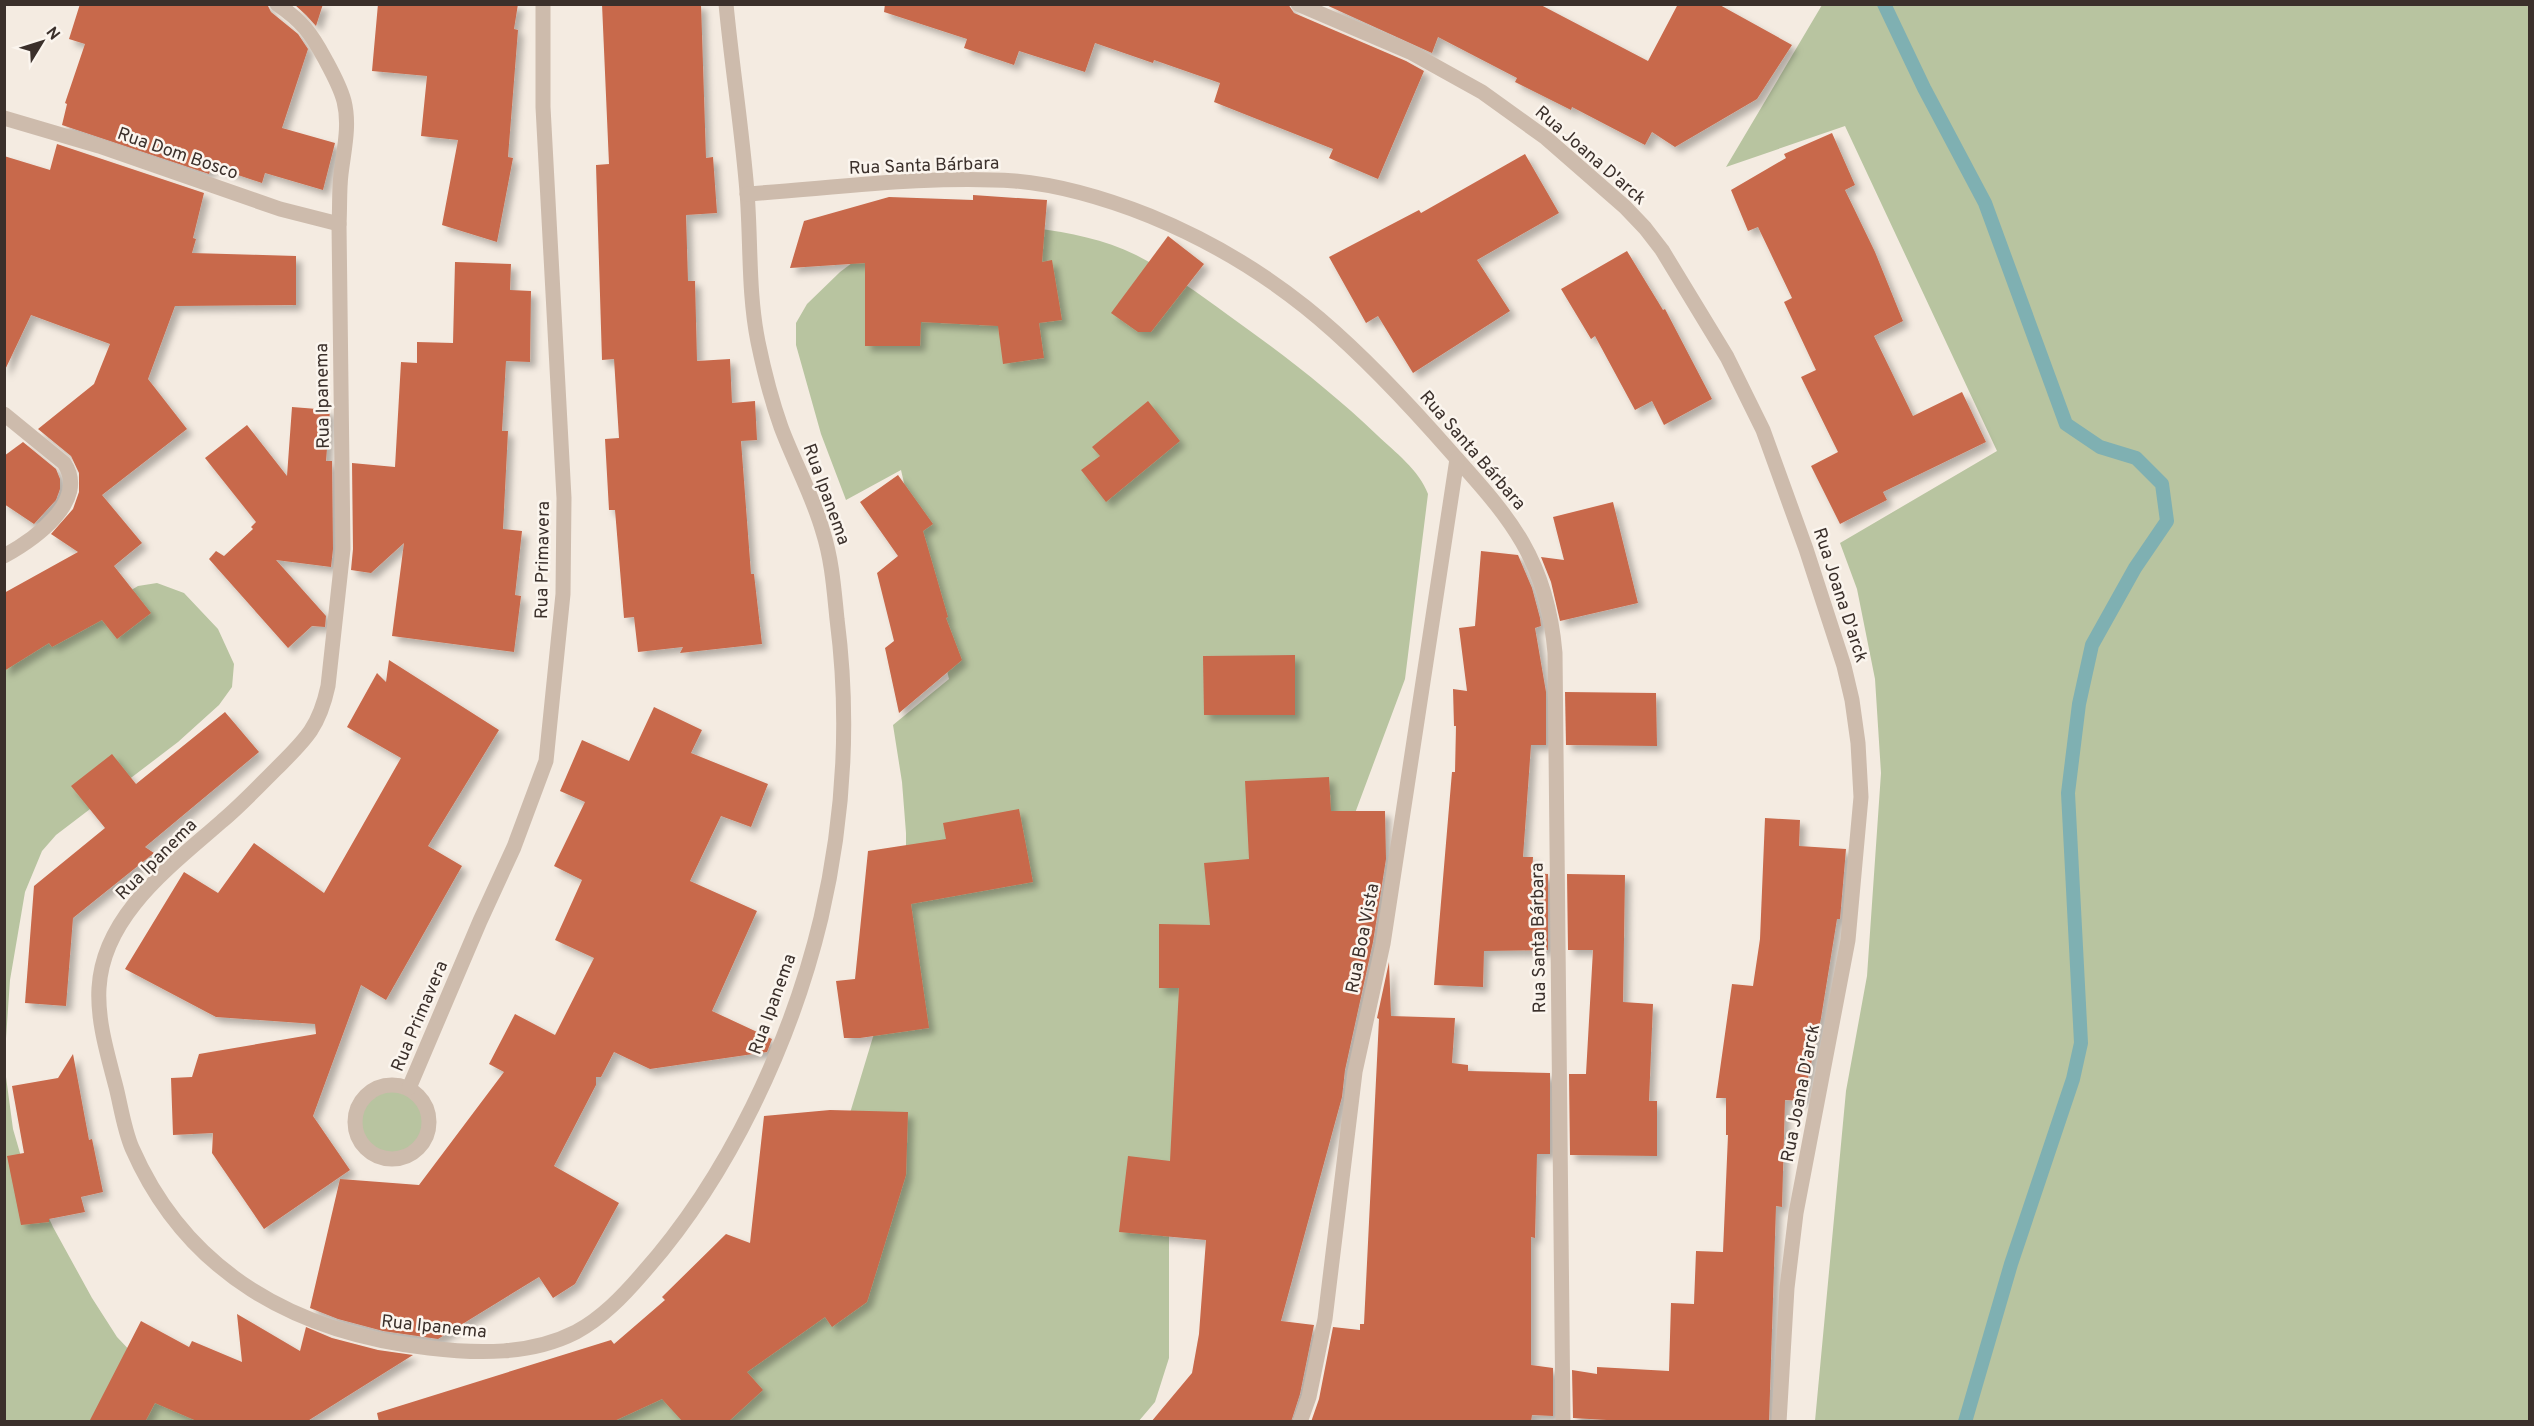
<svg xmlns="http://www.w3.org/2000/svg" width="2534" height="1426" font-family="Overpass,sans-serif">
  <defs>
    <filter id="shadow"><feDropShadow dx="5.5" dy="5.5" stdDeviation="3" flood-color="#0004"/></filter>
  </defs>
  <rect width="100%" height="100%" fill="#f4ebe1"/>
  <g fill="#b8c4a0">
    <polygon points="1822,5 2529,5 2529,1421 1815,1421 1846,1091 1867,976 1881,773 1875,679 1857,589 1840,543 1997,451 1845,126 1726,167"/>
    <path d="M 1035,228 C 1070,233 1104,239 1136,255 C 1169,272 1198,293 1228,315 C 1280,352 1331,391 1377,435 C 1395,452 1419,470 1428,494 L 1405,679 L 1351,824 L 1169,1221 L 1169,1358 L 1155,1402 L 1138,1422 L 610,1422 L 828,1186 L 882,1007 L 906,875 L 906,833 L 902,782 L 893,725 L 949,679 L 901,470 L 846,500 L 821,434 L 796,345 L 796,323 L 807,304 L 840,272 L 860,257 Z"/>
    <polygon points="157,583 184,593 218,629 234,664 232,687 219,705 178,742 56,835 42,851 25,892 10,980 5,1053 5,667 123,595 138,586"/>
    <polygon points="4,1062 13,1129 22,1160 53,1227 92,1298 117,1337 152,1374 222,1421 5,1421"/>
    <circle cx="392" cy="1123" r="33"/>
  </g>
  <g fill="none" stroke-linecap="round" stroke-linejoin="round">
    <polyline stroke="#7fb0b2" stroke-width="14" points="1884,4 1924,88 1985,203 2066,424 2100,447 2136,458 2162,484 2167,521 2135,568 2092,645 2079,704 2068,793 2081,1043 2073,1079 2011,1264 1965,1422"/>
  </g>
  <g fill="#c8694b" filter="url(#shadow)">
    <polygon points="80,4 267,4 271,12 298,34 308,49 282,128 335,143 323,190 265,173 262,183 211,166 209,174 62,125 67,104 65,103 85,44 69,39"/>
    <polygon points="294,4 323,4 316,26 306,15"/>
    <polygon points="378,4 518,4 514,29 518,30 508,157 513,158 497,242 442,225 458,140 421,136 427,76 372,71"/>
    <polygon points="602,4 701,4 706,158 713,157 717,213 686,215 688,281 695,281 697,361 730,359 732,403 755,401 757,440 741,441 751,574 754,574 762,644 680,653 683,647 638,652 634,617 624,618 615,510 609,510 605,439 619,438 614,359 602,360 596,165 609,164"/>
    <polygon points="885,4 1288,4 1294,13 1406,61 1424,71 1378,179 1329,158 1333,149 1214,102 1220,83 1154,60 1153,63 1095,43 1085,72 1019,51 1014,65 964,48 967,39 884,12"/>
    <polygon points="1324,4 1539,4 1648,61 1678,4 1718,4 1792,45 1757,99 1675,147 1652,132 1645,145 1572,107 1571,110 1515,82 1517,78 1438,37 1432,53"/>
    <polygon points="1832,133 1855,185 1845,190 1875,252 1903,321 1874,336 1913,416 1962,392 1986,442 1883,492 1887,500 1840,524 1811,466 1838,452 1801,377 1816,370 1784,302 1792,298 1758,227 1748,231 1731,190 1786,158 1784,154"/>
    <polygon points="57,144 204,193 193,238 196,239 192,253 296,256 296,305 175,306 148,379 187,429 102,495 142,543 114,566 151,613 117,639 102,620 52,647 49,643 4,671 4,593 78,552 51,534 73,509 79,492 79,473 71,456 38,429 94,384 110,344 31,315 4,372 4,156 50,170"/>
    <polygon points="1525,154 1559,213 1477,260 1510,311 1413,373 1378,316 1366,323 1329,257 1419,210 1421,213"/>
    <polygon points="973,195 1047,200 1042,262 1052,260 1062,320 1039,323 1044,358 1003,364 998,326 921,322 920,346 865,346 865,263 790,268 804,221 889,197 973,200"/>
    <polygon points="1168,236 1204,264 1151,332 1138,332 1111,313"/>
    <polygon points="1627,251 1663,310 1665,309 1712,399 1664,425 1652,401 1635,410 1595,336 1591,339 1561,289"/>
    <polygon points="455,262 511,264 510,290 531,291 530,362 506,361 502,431 508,431 503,529 522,531 515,595 521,596 514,652 392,636 404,543 371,573 351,570 353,549 352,463 395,467 401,362 417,363 417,342 453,343"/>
    <polygon points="1148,401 1180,441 1106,502 1081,470 1100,456 1092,447"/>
    <polygon points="292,407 330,410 326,461 332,461 333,549 331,567 276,560 326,616 325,627 312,626 288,648 209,559 216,551 224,556 253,529 251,527 256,522 205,458 247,425 287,476"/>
    <polygon points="23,442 56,469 60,479 60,489 56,500 34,524 4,504 4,456"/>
    <polygon points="898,475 933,524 923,531 948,617 946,618 962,660 899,713 885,648 894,641 877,573 898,556 860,502"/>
    <polygon points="1613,502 1638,603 1560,621 1551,582 1541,557 1564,560 1553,517"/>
    <polygon points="1481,551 1518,555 1532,588 1540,618 1541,626 1535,628 1546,692 1546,745 1531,745 1523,857 1533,857 1532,873 1548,874 1548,950 1484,951 1483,987 1434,985 1452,772 1455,772 1456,726 1454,726 1453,689 1467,691 1459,628 1475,626"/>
    <polygon points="1295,655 1295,715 1204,715 1203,656"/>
    <polygon points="389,660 499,730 428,846 462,866 386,1000 361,985 313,1116 350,1170 264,1229 212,1153 213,1133 173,1135 171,1078 192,1077 199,1054 316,1034 315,1024 216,1017 125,969 184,872 218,893 254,843 324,893 401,758 347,727 377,673 386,682"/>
    <polygon points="1565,692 1656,693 1657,746 1566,745"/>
    <polygon points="654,707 702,730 691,753 768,784 751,827 721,816 690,881 757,911 712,1011 772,1039 767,1052 650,1069 614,1052 601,1077 596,1077 596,1085 554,1166 619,1203 575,1284 553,1298 539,1277 438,1339 383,1331 338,1319 310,1308 340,1179 419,1185 504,1072 489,1064 515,1014 555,1035 594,958 555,940 582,880 554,866 585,802 560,791 582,740 629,761"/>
    <polygon points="225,712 259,752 145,847 154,853 73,918 66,1006 25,1003 34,886 105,828 71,786 112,754 136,784"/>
    <polygon points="1329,777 1331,811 1385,811 1386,859 1373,942 1345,1070 1342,1097 1281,1321 1314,1325 1300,1394 1291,1422 1151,1422 1192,1373 1199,1334 1206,1240 1119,1232 1128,1156 1170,1161 1179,988 1159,988 1159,924 1210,925 1204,863 1249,859 1245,781"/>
    <polygon points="1019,809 1033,882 911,904 929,1028 860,1038 844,1038 836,981 855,979 868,851 946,839 943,823"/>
    <polygon points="1765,818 1800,820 1799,846 1846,849 1840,919 1837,919 1821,1018 1803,1101 1785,1100 1782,1207 1776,1206 1769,1422 1641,1422 1573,1418 1572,1370 1597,1374 1597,1367 1669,1371 1671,1303 1694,1304 1696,1251 1723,1252 1728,1135 1726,1135 1726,1098 1716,1098 1732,984 1753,986 1760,939"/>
    <polygon points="1567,874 1625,875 1623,1002 1653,1004 1649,1101 1657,1101 1657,1156 1570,1155 1569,1074 1586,1074 1593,950 1568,950"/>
    <polygon points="1389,962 1391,1016 1455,1018 1452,1063 1468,1065 1468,1071 1550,1073 1550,1154 1537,1154 1535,1238 1531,1237 1531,1365 1553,1368 1553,1416 1532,1415 1531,1422 1311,1422 1319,1399 1333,1327 1360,1330 1360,1324 1364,1324 1379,1019 1377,1018"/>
    <polygon points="73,1054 89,1140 92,1139 103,1192 81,1197 85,1212 49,1219 49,1222 21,1225 7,1156 24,1153 12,1086 58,1078"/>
    <polygon points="830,1110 908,1112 906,1175 867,1302 832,1327 825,1317 747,1372 763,1390 728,1422 683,1422 662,1399 612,1422 379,1422 377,1413 611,1340 614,1344 665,1300 662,1297 726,1234 750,1243 764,1116"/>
    <polygon points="237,1314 300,1351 306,1327 332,1338 378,1350 413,1355 306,1422 199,1422 155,1403 145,1422 89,1422 141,1321 189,1347 192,1341 242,1362"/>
  </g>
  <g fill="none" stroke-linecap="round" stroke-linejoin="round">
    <g stroke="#cdbbac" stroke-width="15">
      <path d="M 277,4 C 302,21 311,33 325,59 C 332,72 340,86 344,101 C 350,125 344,149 341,174 C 339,190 340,208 339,224 L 343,549 L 328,686 C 319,728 305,740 276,769 C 258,787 241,805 222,821 C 171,866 103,915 99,988 C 97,1021 108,1056 116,1087 C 121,1107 124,1129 132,1148 C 187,1274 297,1333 429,1348 C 478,1354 531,1355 576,1332 C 602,1318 623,1296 642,1274 C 728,1178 791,1043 821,918 C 844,819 850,720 837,619 C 834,590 832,560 823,532 C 813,496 794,462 781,427 C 771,399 764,371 758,342 C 748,292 751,242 747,192 C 742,129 732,67 726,4"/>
      <polyline points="1298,4 1410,52 1482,92 1546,138 1625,207 1645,228 1662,250 1727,357 1763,430 1806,549 1844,666 1852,700 1858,743 1861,797 1848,940 1796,1213 1787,1288 1779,1422"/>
      <polyline points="4,118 99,146 280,209 339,224"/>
      <path d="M 747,194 C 834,188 930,175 1015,181 C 1061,185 1107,199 1150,216 C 1272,266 1347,336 1434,433 C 1500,508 1546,548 1555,653 L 1563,1422"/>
      <path d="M 4,414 L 64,463 C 90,501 33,540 4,556"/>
      <circle cx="392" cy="1122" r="37"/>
      <polyline points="409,1088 480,921 514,847 546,761 563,594 564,498 543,107 543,4"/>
      <polyline points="1300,1422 1309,1397 1325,1319 1355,1072 1383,944 1457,459"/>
    </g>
  </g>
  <g text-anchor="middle" stroke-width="5" stroke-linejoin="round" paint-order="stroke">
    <g font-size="18" fill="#3b302b" stroke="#fbf5ee">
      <text transform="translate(178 153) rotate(19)" y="6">Rua Dom Bosco</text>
      <text transform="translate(1591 155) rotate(41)" y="6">Rua Joana D'arck</text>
      <text transform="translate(924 165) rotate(-2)" y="6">Rua Santa Bárbara</text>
      <text transform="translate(322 396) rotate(-91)" y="6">Rua Ipanema</text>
      <text transform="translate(1473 450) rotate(49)" y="6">Rua Santa Bárbara</text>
      <text transform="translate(827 494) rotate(70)" y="6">Rua Ipanema</text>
      <text transform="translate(542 560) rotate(-89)" y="6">Rua Primavera</text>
      <text transform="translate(1841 595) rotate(72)" y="6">Rua Joana D'arck</text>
      <text transform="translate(156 859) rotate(-45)" y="6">Rua Ipanema</text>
      <text transform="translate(1362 938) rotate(-79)" y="6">Rua Boa Vista</text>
      <text transform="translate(1538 938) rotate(-91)" y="6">Rua Santa Bárbara</text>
      <text transform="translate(772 1004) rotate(-70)" y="6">Rua Ipanema</text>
      <text transform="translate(419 1016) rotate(-67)" y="6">Rua Primavera</text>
      <text transform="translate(1800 1093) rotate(-79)" y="6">Rua Joana D'arck</text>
      <text transform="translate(434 1326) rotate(6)" y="6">Rua Ipanema</text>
    </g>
  </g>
  <rect width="2534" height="1426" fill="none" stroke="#3b302b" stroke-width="12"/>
  <g transform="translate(42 42) rotate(52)" stroke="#fbf5ee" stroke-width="4.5" paint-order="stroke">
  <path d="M0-4.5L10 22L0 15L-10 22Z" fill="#3b302b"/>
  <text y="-9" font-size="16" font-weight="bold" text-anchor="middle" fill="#3b302b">N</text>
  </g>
</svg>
